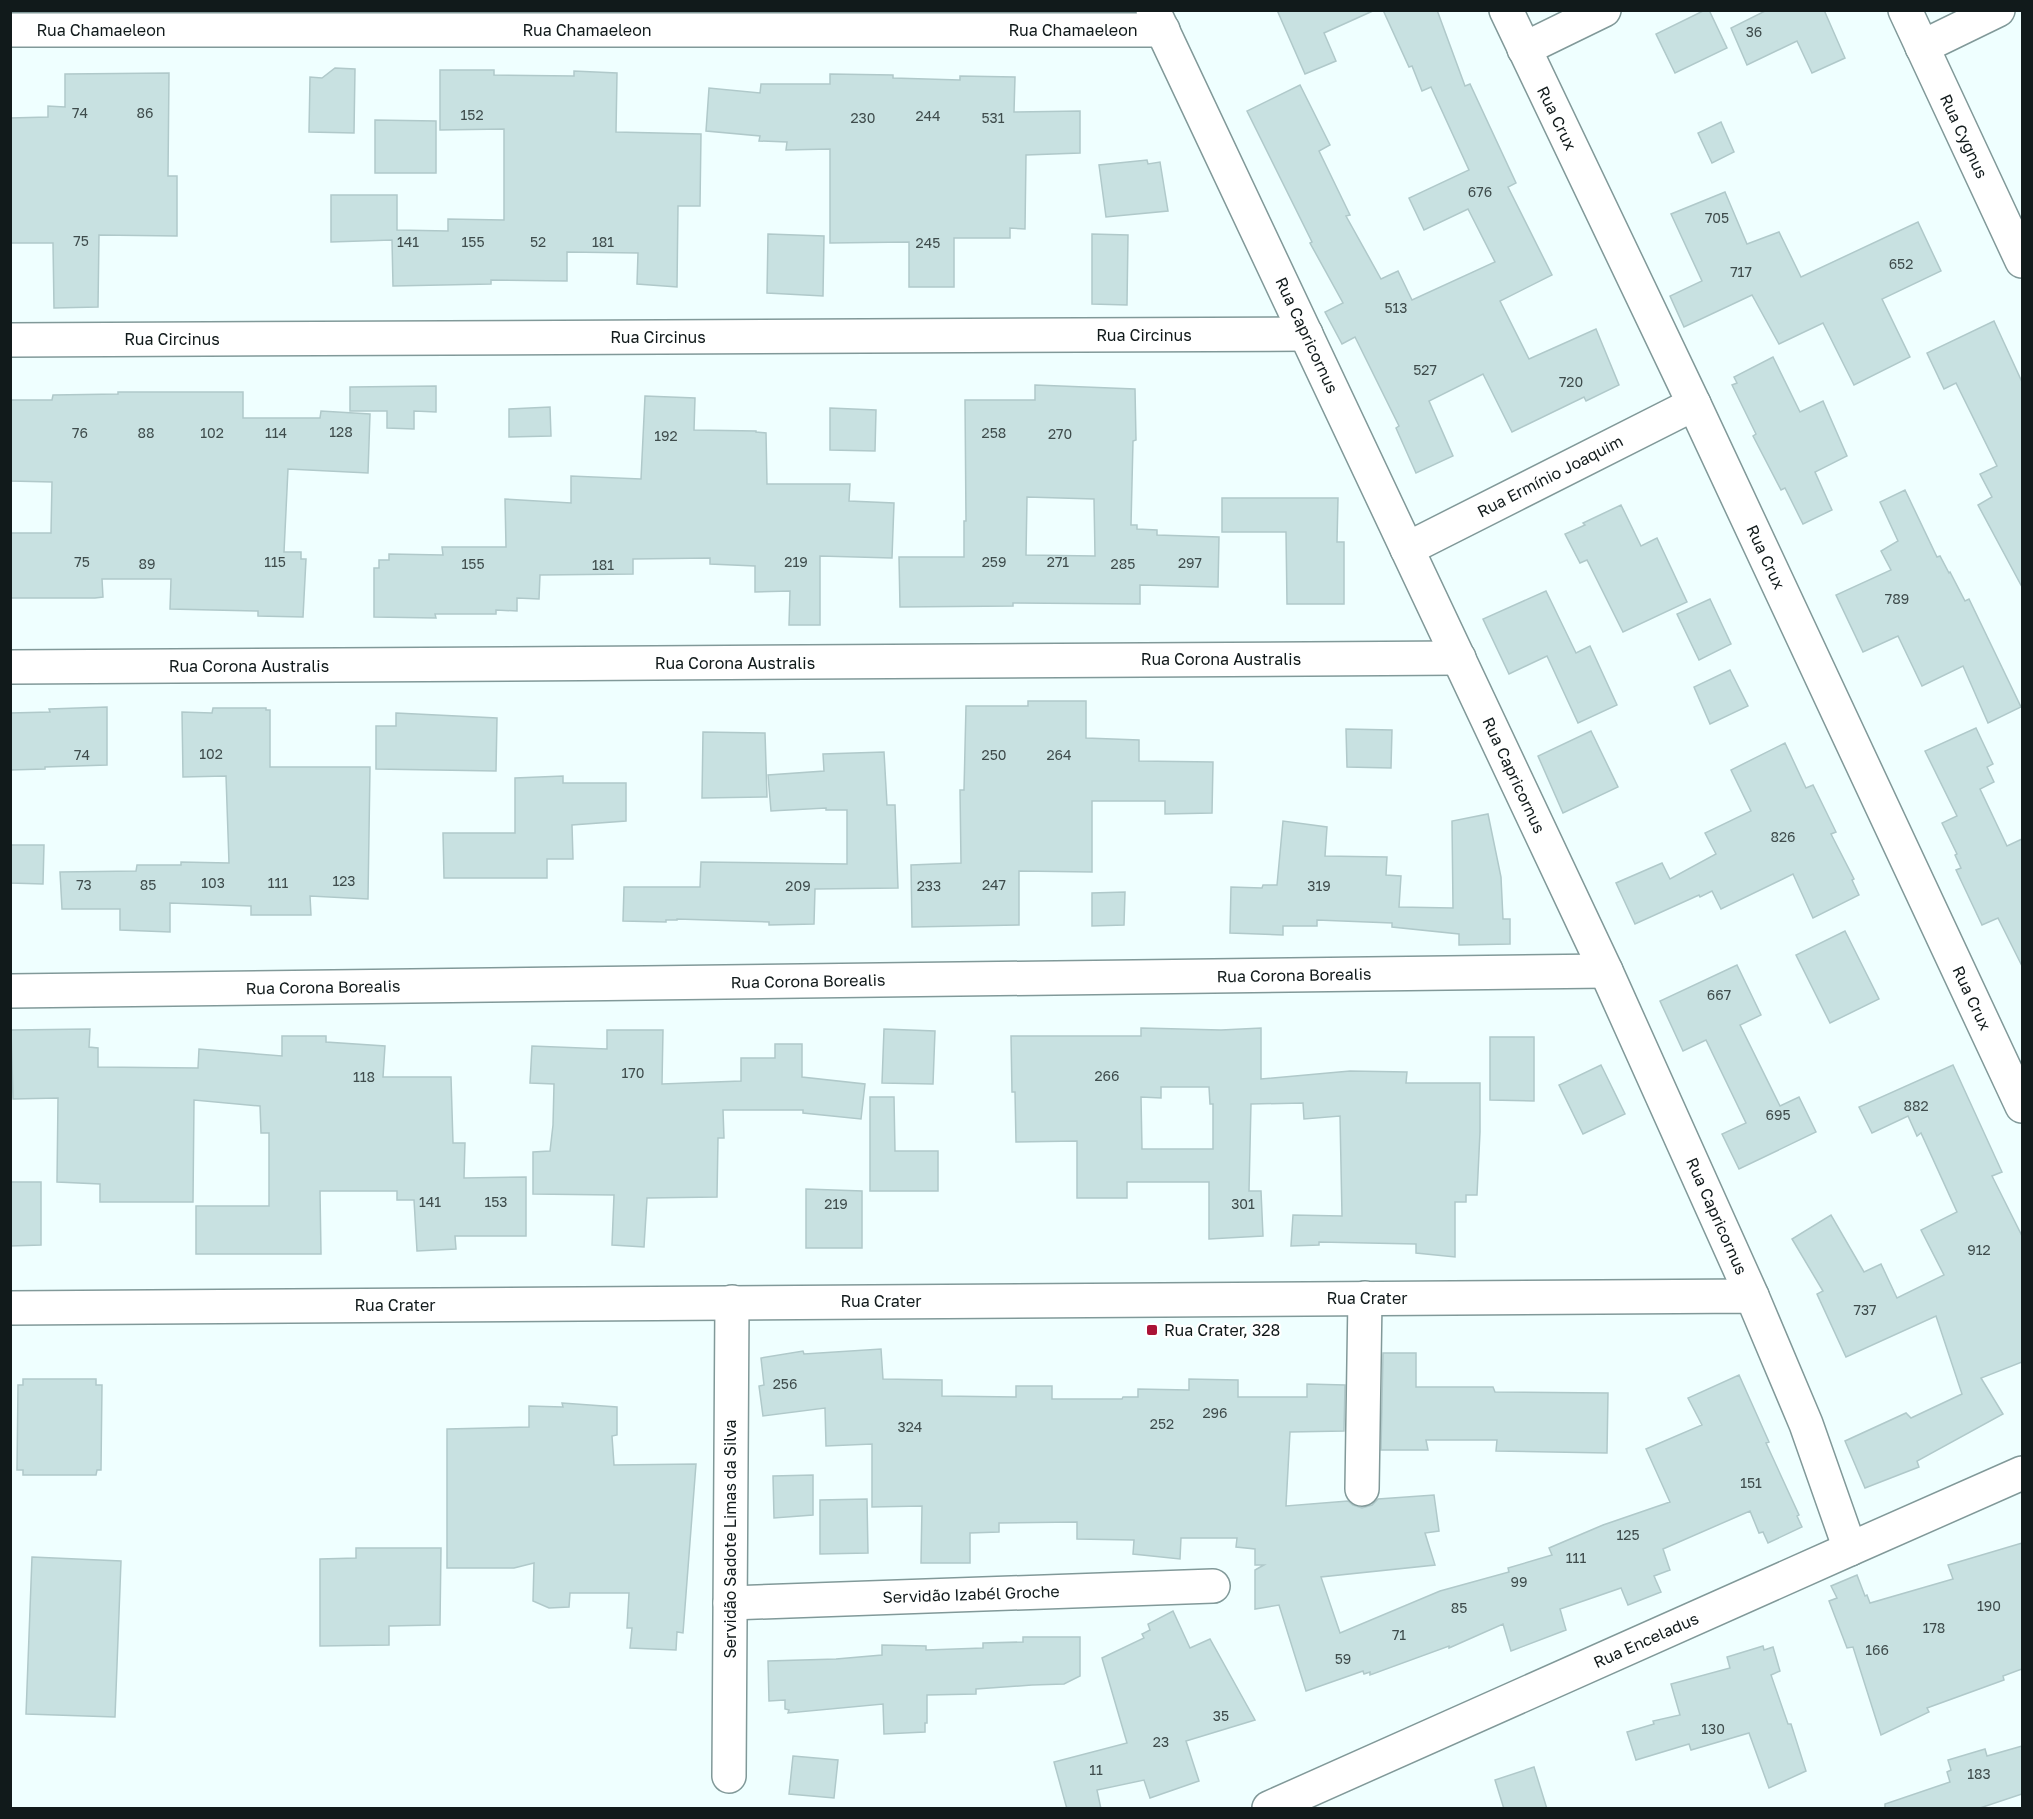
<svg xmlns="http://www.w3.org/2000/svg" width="2033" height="1819" font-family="'Golos Text',sans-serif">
  <rect width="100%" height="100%" fill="#efffff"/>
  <g fill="#c8e1e1" stroke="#b0c9ca" stroke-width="1.5" fill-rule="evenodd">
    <polygon points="1277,10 1375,10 1324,33 1336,61 1305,74"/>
    <polygon points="1383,10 1437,10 1465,86 1470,84 1516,183 1508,187 1552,275 1500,301 1529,359 1596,329 1619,385 1586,401 1584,397 1512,432 1483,374 1429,401 1453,456 1416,473 1396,428 1399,426 1355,337 1342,344 1325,312 1343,303 1310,243 1312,242 1247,111 1300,85 1330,145 1319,151 1350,215 1346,216 1381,279 1398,271 1412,300 1495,262 1468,209 1424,230 1409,198 1469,170 1431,87 1422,91 1412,66 1409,67"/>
    <polygon points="1705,10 1709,10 1727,48 1675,73 1656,34"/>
    <polygon points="1767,10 1824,10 1845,58 1812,73 1797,41 1747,65 1731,28"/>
    <polygon points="335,68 355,69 354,133 309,132 310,77 322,78"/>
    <polygon points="440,70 494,70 494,75 574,76 574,71 617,73 616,132 701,134 700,206 678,206 677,287 637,284 638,253 567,252 567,281 491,280 491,284 393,286 392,240 331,242 331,195 397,195 397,230 448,231 448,219 504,220 504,129 440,130"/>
    <polygon points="169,73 168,176 177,176 177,236 99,235 98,307 54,308 53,243 10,243 10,118 48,117 48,106 65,107 65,74"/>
    <polygon points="830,74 893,75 893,78 960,80 960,76 1015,77 1014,112 1080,111 1080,153 1026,155 1025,229 1010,228 1010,238 954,238 954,287 909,287 909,242 830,243 830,149 786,150 787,142 759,141 760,136 706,131 709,88 760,93 761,84 830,84"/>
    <polygon points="375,120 436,121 436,173 375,173"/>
    <polygon points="1721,122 1734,152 1712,163 1698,133"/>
    <polygon points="1147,160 1148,164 1160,162 1168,211 1106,217 1099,165"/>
    <polygon points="1725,192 1747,244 1779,232 1801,277 1918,222 1941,271 1882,299 1910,357 1854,385 1823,323 1779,344 1752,295 1684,327 1670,296 1702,281 1671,214"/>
    <polygon points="768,234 824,236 823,296 767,293"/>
    <polygon points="1092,234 1128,235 1127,305 1092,304"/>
    <polygon points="1994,321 2022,382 2022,587 1978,505 1992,497 1980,474 1997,466 1956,383 1944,389 1927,353"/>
    <polygon points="1773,357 1800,412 1823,401 1847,456 1815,472 1832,510 1803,524 1785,488 1781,490 1753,436 1756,434 1732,385 1737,383 1734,377"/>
    <path d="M 1035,385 L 1135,389 L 1136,440 L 1133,441 L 1131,525 L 1137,525 L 1137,529 L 1157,530 L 1157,535 L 1219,537 L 1218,587 L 1140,585 L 1140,604 L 1013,603 L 1013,606 L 900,607 L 899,557 L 964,557 L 964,521 L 966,521 L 965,400 L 1035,400 ZM 1027,497 L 1094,499 L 1095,556 L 1026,555 Z"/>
    <polygon points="436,386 436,412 414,411 414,429 387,428 387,411 350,411 350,387"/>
    <polygon points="118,392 243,392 243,418 320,418 321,411 370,414 368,473 288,469 284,552 301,552 301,559 306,559 303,617 258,616 258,611 170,609 171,579 102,579 103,597 95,598 10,598 10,533 51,533 52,482 10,481 10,400 52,400 53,395 118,394"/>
    <polygon points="645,396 695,398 694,430 756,431 756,432 766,433 767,484 850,484 849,501 894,503 892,558 820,556 820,625 789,625 790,591 755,592 755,566 710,564 710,558 633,559 633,574 540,575 539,599 517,598 517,611 496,610 496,614 435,614 436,618 374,617 374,568 379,568 379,560 389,560 389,554 443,555 442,547 506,547 505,499 571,503 571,476 641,479"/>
    <polygon points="550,407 551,436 509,437 509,409"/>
    <polygon points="830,408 876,410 875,451 830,450"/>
    <polygon points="1905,490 1937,557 1940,556 1949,573 1950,572 1965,601 1969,599 2021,707 1988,723 1963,666 1922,686 1898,636 1863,652 1836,595 1891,570 1881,551 1898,541 1880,502"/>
    <polygon points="1222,498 1338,498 1337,542 1344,542 1344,604 1287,604 1286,532 1222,532"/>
    <polygon points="1621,505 1641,546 1657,538 1687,602 1623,632 1587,560 1580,563 1565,534 1585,525 1583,523"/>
    <polygon points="1546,591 1576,653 1590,646 1617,705 1578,723 1547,656 1509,674 1483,619"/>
    <polygon points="1710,599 1731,644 1699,660 1677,614"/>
    <polygon points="1730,670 1748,706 1710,724 1694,687"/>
    <polygon points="1028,701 1086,701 1086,738 1139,740 1139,761 1213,762 1212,813 1165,814 1165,801 1092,801 1092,872 1019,871 1019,925 912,927 911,865 961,863 960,790 964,790 966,706 1028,706"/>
    <polygon points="107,707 107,765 45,767 45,769 10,770 10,713 50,712 49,709"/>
    <polygon points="213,708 266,708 266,710 270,710 270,767 370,767 368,899 310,896 311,915 251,915 251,906 170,903 170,932 120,930 120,909 62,909 60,872 136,871 137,865 181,865 181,862 229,863 226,776 183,777 182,712 212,713"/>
    <polygon points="396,713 497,718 496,771 376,769 376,726 396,726"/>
    <polygon points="1976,728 1993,764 1987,767 1994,782 1980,789 2007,846 2022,839 2022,966 1998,918 1982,925 1956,870 1961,868 1955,855 1957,854 1942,823 1957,816 1925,751"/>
    <polygon points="1346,729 1392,730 1391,768 1347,767"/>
    <polygon points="1591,731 1618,787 1563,813 1538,756"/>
    <polygon points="703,732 765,733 767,797 702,798"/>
    <polygon points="1785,743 1806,788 1813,785 1836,832 1831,834 1854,879 1852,880 1859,895 1813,918 1793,874 1721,909 1712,891 1700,897 1699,895 1635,924 1616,883 1662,863 1670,879 1716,854 1705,833 1751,811 1731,770"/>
    <polygon points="884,752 887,805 895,805 898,888 815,889 814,924 769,925 769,922 677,919 677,920 666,920 666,922 623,921 624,887 700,887 701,862 847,864 847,810 826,810 826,808 771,811 768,775 824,771 823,754"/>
    <polygon points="563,776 563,783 626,783 626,821 572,825 573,859 547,859 547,878 444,878 443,833 515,833 515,778"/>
    <polygon points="1488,814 1501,877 1503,919 1510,919 1510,944 1459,945 1459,934 1392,927 1392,923 1317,920 1317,926 1283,926 1283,935 1230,933 1231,887 1262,888 1263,885 1277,885 1283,821 1327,827 1325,856 1387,857 1386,875 1401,876 1399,907 1453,908 1452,821"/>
    <polygon points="10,845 44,845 43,884 10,883"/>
    <polygon points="1125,892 1124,925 1092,926 1092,893"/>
    <polygon points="1845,931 1879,999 1830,1023 1796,955"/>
    <polygon points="1737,965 1761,1015 1740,1025 1780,1106 1799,1097 1816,1132 1739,1169 1722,1134 1746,1123 1706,1040 1683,1051 1660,1001"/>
    <path d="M 1141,1028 L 1221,1030 L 1261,1028 L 1261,1079 L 1350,1071 L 1407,1072 L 1406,1083 L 1480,1083 L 1480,1132 L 1477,1195 L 1466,1195 L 1466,1202 L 1455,1202 L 1455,1257 L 1416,1253 L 1416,1244 L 1319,1242 L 1319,1245 L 1291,1246 L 1293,1215 L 1342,1216 L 1340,1116 L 1304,1119 L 1303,1103 L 1251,1104 L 1249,1191 L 1261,1191 L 1263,1236 L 1209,1239 L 1209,1182 L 1127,1182 L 1127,1198 L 1077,1198 L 1077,1141 L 1016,1142 L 1015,1092 L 1012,1092 L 1011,1036 L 1141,1036 ZM 1161,1087 L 1209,1087 L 1210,1104 L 1213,1104 L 1213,1149 L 1142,1149 L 1141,1097 L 1161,1098 Z"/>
    <polygon points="90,1029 89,1047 98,1048 98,1067 198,1068 199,1049 282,1056 282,1036 326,1036 326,1042 385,1046 383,1077 451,1077 453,1143 465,1143 464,1178 526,1177 526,1236 455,1236 456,1249 417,1251 414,1200 397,1200 397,1191 320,1191 321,1254 196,1254 196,1206 269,1206 269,1133 261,1133 260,1106 194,1100 193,1202 100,1202 100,1184 57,1182 58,1098 13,1099 11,1030"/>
    <polygon points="884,1029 935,1031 933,1084 882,1083"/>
    <polygon points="607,1030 663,1030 662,1084 741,1081 741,1058 775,1058 775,1044 802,1044 802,1077 865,1084 861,1119 803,1113 803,1110 723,1110 724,1138 718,1138 717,1197 647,1198 644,1247 612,1245 614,1195 533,1194 533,1152 550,1151 553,1125 554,1084 530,1083 532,1046 607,1049"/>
    <polygon points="1490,1037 1534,1037 1534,1101 1490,1100"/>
    <polygon points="1601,1065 1625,1114 1583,1134 1559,1085"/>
    <polygon points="1953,1065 2002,1172 1992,1176 2022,1236 2022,1362 1981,1378 2003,1414 1917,1461 1919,1467 1865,1488 1845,1441 1906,1413 1911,1418 1962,1394 1936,1316 1846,1357 1817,1294 1823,1291 1792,1239 1831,1215 1864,1272 1881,1264 1897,1298 1944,1275 1921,1230 1957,1212 1921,1133 1917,1136 1908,1116 1872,1133 1859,1107"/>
    <polygon points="870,1097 894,1097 895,1151 938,1151 938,1191 870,1191"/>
    <polygon points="10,1182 41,1182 41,1245 10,1246"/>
    <polygon points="806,1189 862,1191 862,1248 806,1248"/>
    <polygon points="881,1349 883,1379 942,1380 942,1396 1016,1397 1016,1386 1052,1386 1052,1399 1122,1399 1123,1397 1138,1397 1138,1389 1189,1390 1189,1379 1238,1380 1238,1397 1307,1397 1307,1384 1345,1385 1344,1431 1290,1432 1286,1506 1348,1501 1353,1505 1362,1508 1372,1505 1378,1499 1434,1495 1439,1531 1425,1533 1435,1565 1321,1577 1340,1633 1440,1591 1509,1572 1508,1568 1552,1555 1549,1548 1603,1525 1670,1502 1646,1449 1702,1425 1688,1398 1739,1375 1769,1442 1766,1443 1799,1515 1797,1516 1802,1527 1768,1543 1763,1532 1759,1533 1750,1511 1663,1549 1670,1570 1654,1576 1661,1592 1628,1605 1621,1588 1560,1609 1566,1630 1511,1651 1503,1624 1449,1648 1449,1646 1370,1675 1370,1672 1364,1674 1363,1671 1306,1691 1279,1605 1255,1609 1255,1570 1264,1565 1255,1565 1255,1549 1236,1547 1237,1538 1181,1538 1180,1559 1133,1554 1134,1540 1077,1539 1077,1522 999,1523 999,1532 970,1533 970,1563 921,1563 922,1506 872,1507 872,1444 826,1446 825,1408 763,1416 759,1386 764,1385 761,1358 803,1351 804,1354"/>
    <polygon points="1383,1353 1416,1353 1416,1387 1493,1387 1495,1392 1608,1393 1607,1453 1496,1451 1497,1440 1426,1440 1428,1450 1381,1450"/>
    <polygon points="23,1379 96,1379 96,1385 102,1385 101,1470 97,1470 96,1475 23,1475 23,1470 17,1470 18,1385 23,1385"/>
    <polygon points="562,1403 617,1407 617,1435 612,1436 614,1465 696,1464 683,1633 677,1632 676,1650 630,1648 632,1628 627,1628 629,1593 570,1593 569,1607 549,1608 533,1601 534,1563 514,1568 447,1568 447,1429 529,1427 529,1406 563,1407"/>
    <polygon points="813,1475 813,1515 774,1518 773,1476"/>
    <polygon points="867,1499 868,1553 820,1554 820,1500"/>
    <polygon points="2022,1543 2022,1669 2003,1676 2004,1680 1927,1708 1929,1712 1881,1735 1853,1647 1847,1648 1829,1601 1837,1598 1831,1586 1857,1575 1865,1596 1867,1595 1870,1603 1953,1579 1948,1565"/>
    <polygon points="356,1548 441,1548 440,1625 389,1626 389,1645 320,1646 320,1559 356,1558"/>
    <polygon points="32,1557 121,1561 115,1717 26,1714"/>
    <polygon points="1173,1611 1190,1648 1210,1639 1255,1720 1186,1741 1199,1781 1150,1798 1144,1780 1097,1790 1101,1809 1067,1809 1054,1762 1127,1743 1102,1658 1144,1638 1142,1634 1150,1630 1148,1624"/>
    <polygon points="1023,1637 1080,1637 1080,1676 1064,1684 1032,1685 976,1689 976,1694 927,1695 927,1723 925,1723 925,1732 884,1734 883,1704 788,1713 789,1710 785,1709 785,1700 769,1701 768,1661 836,1659 882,1655 882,1645 926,1646 926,1650 983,1648 983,1643 1023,1642"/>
    <polygon points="1763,1646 1764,1650 1773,1647 1780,1671 1771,1675 1788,1724 1791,1724 1806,1771 1769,1788 1749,1733 1691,1750 1689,1744 1636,1760 1627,1732 1654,1724 1653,1721 1680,1715 1671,1684 1730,1668 1727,1657"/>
    <polygon points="2022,1746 2022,1794 1977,1809 1885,1809 1885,1804 1950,1782 1947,1772 1951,1770 1948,1760 1985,1749 1987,1756"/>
    <polygon points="793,1756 838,1760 834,1798 789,1794"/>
    <polygon points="1534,1767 1547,1809 1504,1809 1495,1780"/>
  </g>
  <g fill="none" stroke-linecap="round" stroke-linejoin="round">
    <g stroke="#819999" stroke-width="36">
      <g id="street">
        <polyline points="1153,10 1606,971 1752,1296"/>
        <polyline points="1905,10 2022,261"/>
        <polyline points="10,30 1163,30"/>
        <polyline points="1922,47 1998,10"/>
        <polyline points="1524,49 1604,10"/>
        <polyline points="10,340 1306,334"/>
        <polyline points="1407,549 1694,404"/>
        <polyline points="10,667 1459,658"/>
        <polyline points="10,991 1606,971"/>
        <polyline points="1362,1489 1365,1298"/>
        <polyline points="730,1603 1213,1586"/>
        <polyline points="729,1776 732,1302"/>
        <polyline points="1269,1808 1850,1549"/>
      </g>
    </g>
    <g stroke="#819999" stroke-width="36">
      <g id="secondary">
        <polyline points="1506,10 1694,404 2022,1106"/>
        <polyline points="10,1308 1752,1296 1806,1424 1850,1549 2022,1473"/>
      </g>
    </g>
    <use href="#street" stroke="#fff" stroke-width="33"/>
    <use href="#secondary" stroke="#fff" stroke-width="33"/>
  </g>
  <rect fill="#aa1336" stroke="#fff" stroke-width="2" x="1146" y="1324" width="12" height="12" rx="3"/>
  <g text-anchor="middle" stroke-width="4.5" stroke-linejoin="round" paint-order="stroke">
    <g font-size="14" fill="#3f4c4c">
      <text x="1754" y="37">36</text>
      <text x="80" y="118">74</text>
      <text x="145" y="118">86</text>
      <text x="472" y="120">152</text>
      <text x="928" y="121">244</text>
      <text x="863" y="123">230</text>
      <text x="993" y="123">531</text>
      <text x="1480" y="197">676</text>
      <text x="1717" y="223">705</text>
      <text x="81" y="246">75</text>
      <text x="408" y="247">141</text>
      <text x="473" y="247">155</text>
      <text x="538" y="247">52</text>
      <text x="603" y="247">181</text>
      <text x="928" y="248">245</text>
      <text x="1901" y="269">652</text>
      <text x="1741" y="277">717</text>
      <text x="1396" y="313">513</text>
      <text x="1425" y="375">527</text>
      <text x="1571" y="387">720</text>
      <text x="341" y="437">128</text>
      <text x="80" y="438">76</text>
      <text x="146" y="438">88</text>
      <text x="212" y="438">102</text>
      <text x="276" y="438">114</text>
      <text x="994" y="438">258</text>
      <text x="1060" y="439">270</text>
      <text x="666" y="441">192</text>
      <text x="82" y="567">75</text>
      <text x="275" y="567">115</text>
      <text x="796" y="567">219</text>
      <text x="994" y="567">259</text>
      <text x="1058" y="567">271</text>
      <text x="1190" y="568">297</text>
      <text x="147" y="569">89</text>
      <text x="473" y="569">155</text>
      <text x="1123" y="569">285</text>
      <text x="603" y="570">181</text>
      <text x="1897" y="604">789</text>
      <text x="211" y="759">102</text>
      <text x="82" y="760">74</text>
      <text x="994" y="760">250</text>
      <text x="1059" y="760">264</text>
      <text x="1783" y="842">826</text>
      <text x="344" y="886">123</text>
      <text x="213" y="888">103</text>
      <text x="278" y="888">111</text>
      <text x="84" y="890">73</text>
      <text x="148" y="890">85</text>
      <text x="994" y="890">247</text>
      <text x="798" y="891">209</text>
      <text x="929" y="891">233</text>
      <text x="1319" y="891">319</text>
      <text x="1719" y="1000">667</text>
      <text x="633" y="1078">170</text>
      <text x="1107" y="1081">266</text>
      <text x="364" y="1082">118</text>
      <text x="1916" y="1111">882</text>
      <text x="1778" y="1120">695</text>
      <text x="430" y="1207">141</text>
      <text x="496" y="1207">153</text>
      <text x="836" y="1209">219</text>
      <text x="1243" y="1209">301</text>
      <text x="1979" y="1255">912</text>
      <text x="1865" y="1315">737</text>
      <text x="785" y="1389">256</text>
      <text x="1215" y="1418">296</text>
      <text x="1162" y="1429">252</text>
      <text x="910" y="1432">324</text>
      <text x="1751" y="1488">151</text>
      <text x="1628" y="1540">125</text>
      <text x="1576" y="1563">111</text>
      <text x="1519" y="1587">99</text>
      <text x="1989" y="1611">190</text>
      <text x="1459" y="1613">85</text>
      <text x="1934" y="1633">178</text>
      <text x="1399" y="1640">71</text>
      <text x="1877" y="1655">166</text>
      <text x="1343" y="1664">59</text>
      <text x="1221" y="1721">35</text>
      <text x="1713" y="1734">130</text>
      <text x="1161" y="1747">23</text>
      <text x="1096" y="1775">11</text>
      <text x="1979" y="1779">183</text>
    </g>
    <g font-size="16" fill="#111a1b" stroke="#fff">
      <text x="101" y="36">Rua Chamaeleon</text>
      <text x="587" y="36">Rua Chamaeleon</text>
      <text x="1073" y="36">Rua Chamaeleon</text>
      <text transform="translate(1557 118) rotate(64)" y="6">Rua Crux</text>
      <text transform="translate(1964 136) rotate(65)" y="6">Rua Cygnus</text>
      <text x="1144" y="341">Rua Circinus</text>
      <text transform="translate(1307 335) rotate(65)" y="6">Rua Capricornus</text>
      <text x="658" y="343">Rua Circinus</text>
      <text x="172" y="345">Rua Circinus</text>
      <text transform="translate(1550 476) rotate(-27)" y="6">Rua Ermínio Joaquim</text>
      <text transform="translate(1766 557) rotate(65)" y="6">Rua Crux</text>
      <text x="1221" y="665">Rua Corona Australis</text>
      <text x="735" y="669">Rua Corona Australis</text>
      <text x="249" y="672">Rua Corona Australis</text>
      <text transform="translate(1514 775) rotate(65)" y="6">Rua Capricornus</text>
      <text transform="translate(1294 975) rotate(-1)" y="6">Rua Corona Borealis</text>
      <text transform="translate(808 981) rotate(-1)" y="6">Rua Corona Borealis</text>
      <text transform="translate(323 987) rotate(-1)" y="6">Rua Corona Borealis</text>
      <text transform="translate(1972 998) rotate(65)" y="6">Rua Crux</text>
      <text transform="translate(1717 1216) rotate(66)" y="6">Rua Capricornus</text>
      <text x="1367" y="1304">Rua Crater</text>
      <text x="881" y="1307">Rua Crater</text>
      <text x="395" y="1311">Rua Crater</text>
      <text transform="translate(730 1539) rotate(-90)" y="6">Servidão Sadote Limas da Silva</text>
      <text transform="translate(971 1594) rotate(-2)" y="6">Servidão Izabél Groche</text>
      <text transform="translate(1646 1640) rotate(-24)" y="6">Rua Enceladus</text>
    </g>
    <g font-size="16" fill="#111a1b" stroke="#fff" text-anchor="start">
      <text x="1164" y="1336">Rua Crater, 328</text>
    </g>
  </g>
  <rect width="2033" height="1819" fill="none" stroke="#111a1b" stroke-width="24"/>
</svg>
